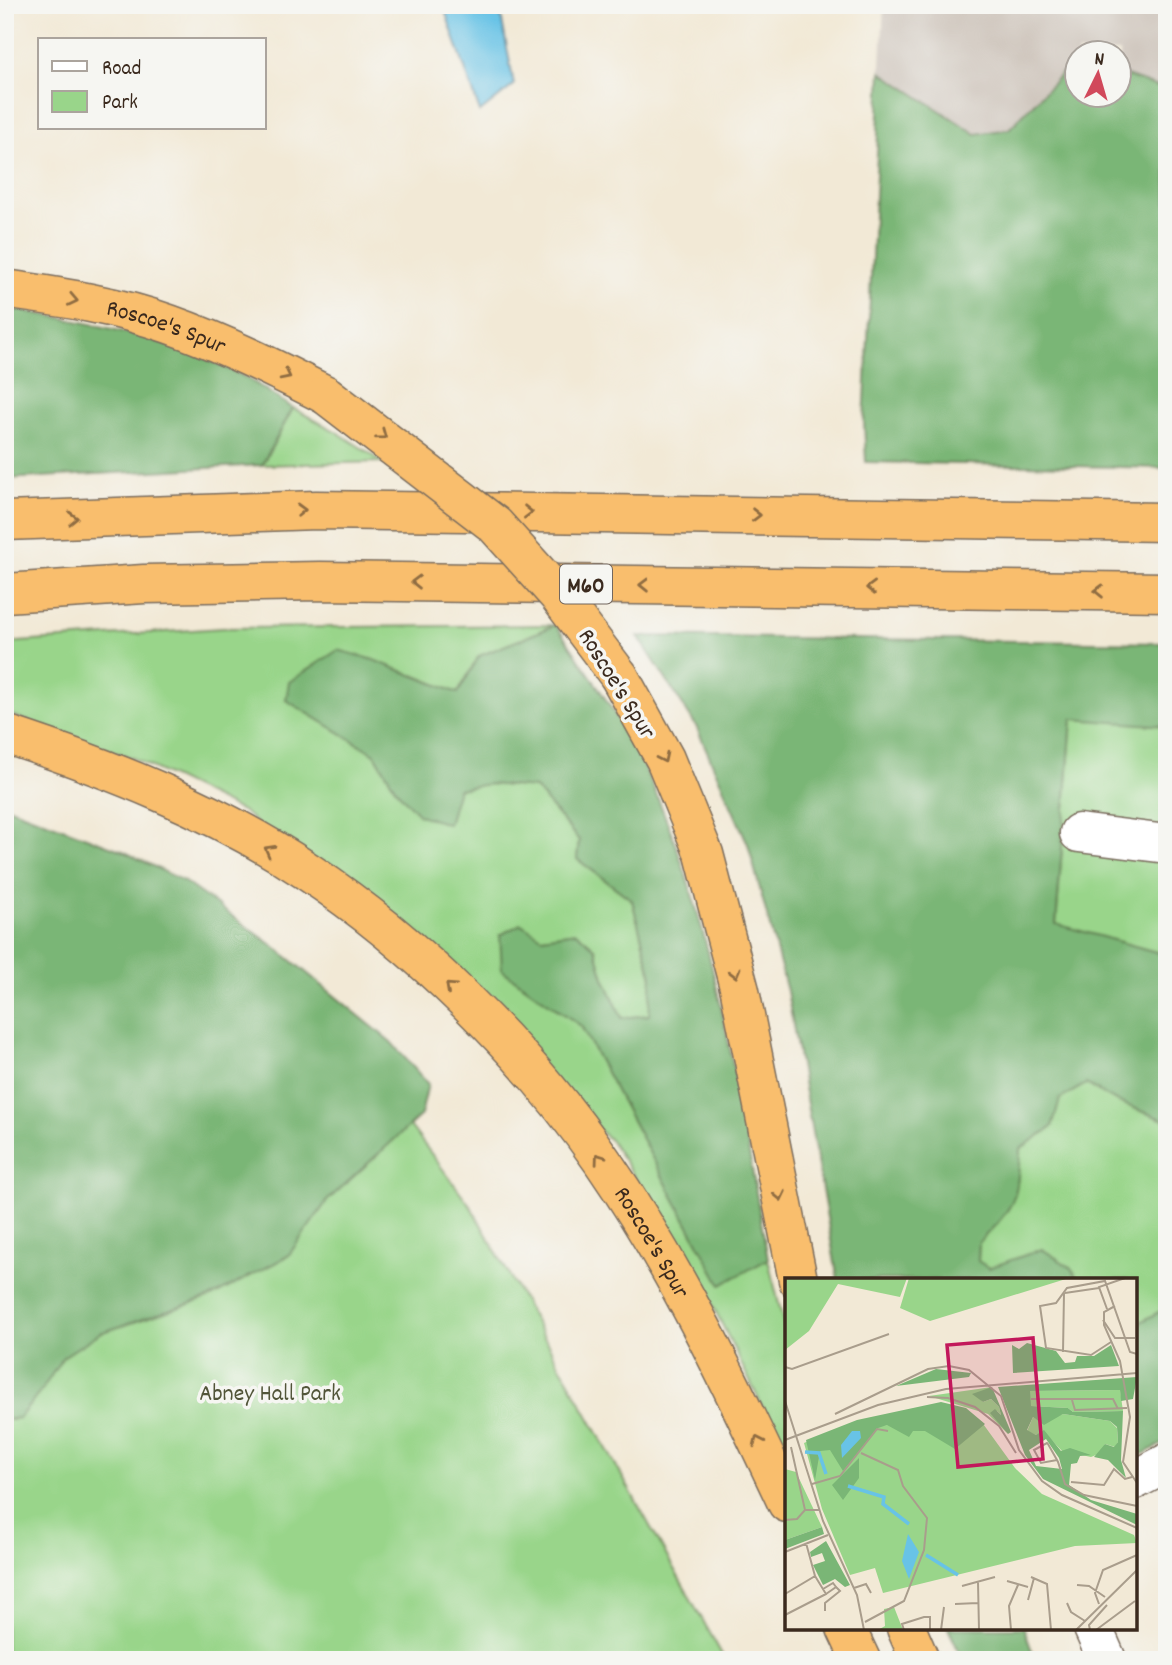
<svg xmlns="http://www.w3.org/2000/svg" width="1172" height="1665" font-family="Dekko,sans-serif">
  <rect width="100%" height="100%" fill="#f6f6f2"/>
  <filter id="ink" filterUnits="userSpaceOnUse"><feTurbulence type="fractalNoise" baseFrequency=".0143" numOctaves="2"/><feDisplacementMap in="SourceGraphic" scale="14" xChannelSelector="R" yChannelSelector="G"/><feConvolveMatrix kernelMatrix="1 2 1 2 8 2 1 2 1" color-interpolation-filters="sRGB"/></filter>
  <filter id="wash" filterUnits="userSpaceOnUse"><feTurbulence type="fractalNoise" baseFrequency=".00686" numOctaves="4" result="noise"/><feDisplacementMap in="SourceGraphic" scale="28" xChannelSelector="R" yChannelSelector="G"/><feGaussianBlur stdDeviation="1.57" result="paint"/><feColorMatrix in="noise" values="0 0 0 0 0 0 0 0 0 0 0 0 0 0 0 0 0 1.4 0 .05"/><feComposite in="paint" operator="in"/></filter>
  <g filter="url(#wash)">
    <rect width="100%" height="100%" fill="#f2e9d6"/>
    <path fill="#ccc2b9" fill-rule="evenodd" d="M 884,5 L 1167,5 L 1167,370 L 866,360 ZM 1078,52 L 1120,52 L 1120,94 L 1078,94 Z"/>
    <g fill="#99d58a" stroke="#6a8054" stroke-width="2">
      <polygon points="293,408 337,432 383,462 262,465"/>
      <polygon points="556,625 479,656 458,693 414,675 286,700 375,754 397,791 489,784 535,788 579,840 577,859 632,900 652,977 650,1015 622,1018 604,978 595,948 576,932 542,937 502,970 581,1026 721,1284 768,1259 787,1337 787,1457 696,1271 611,1141 244,812 133,758 5,713 5,643 222,628"/>
      <polygon points="1072,718 1167,726 1167,955 1056,925"/>
      <polygon points="5,831 370,1073 470,1205 725,1660 5,1660"/>
      <path d="M 1086,1084 L 1116,1101 L 1167,1121 L 1167,1286 L 1162,1291 L 1161,1311 L 1135,1325 L 1135,1280 L 1080,1280 L 1070,1267 L 1042,1249 L 989,1269 L 978,1261 L 979,1241 C 1016,1205 1017,1201 1020,1149 L 1052,1127 L 1060,1099 Z"/>
    </g>
    <g fill="#7ab676" stroke="#5a704a" stroke-width="2">
      <polygon points="1077,63 1078,94 1120,94 1120,74 1167,90 1167,468 866,462 864,422 881,72 976,134 1009,129 1069,66"/>
      <path d="M 5,308 C 86,321 169,338 243,376 C 260,385 276,398 293,408 L 262,465 L 5,479 Z"/>
      <path d="M 556,625 C 587,670 619,716 643,765 C 716,920 737,1093 768,1259 L 721,1285 L 581,1026 L 502,970 L 500,935 L 521,924 L 542,937 L 576,932 L 595,948 L 604,978 L 622,1018 L 649,1015 L 652,977 L 632,900 L 577,859 L 579,840 L 535,788 L 489,784 L 458,789 L 448,824 L 419,815 L 397,791 L 375,754 L 286,700 L 289,682 L 338,650 L 371,659 L 458,693 L 479,656 Z"/>
      <path d="M 638,636 L 1167,643 L 1167,726 L 1072,719 L 1056,924 L 1167,955 L 1167,1121 L 1116,1101 L 1086,1084 L 1060,1099 L 1052,1127 L 1020,1149 C 1017,1201 1016,1205 979,1242 L 978,1261 L 989,1268 L 1042,1249 L 1070,1267 L 1080,1280 L 838,1280 L 787,991 L 748,844 L 696,726 Z"/>
      <polygon points="5,806 123,851 183,881 274,946 391,1042 428,1084 421,1115 328,1200 288,1256 211,1297 100,1333 63,1357 42,1390 19,1418 5,1420"/>
      <polygon points="1167,1286 1167,1442 1135,1458 1135,1325 1161,1311 1162,1291"/>
      <polygon points="948,1628 1024,1628 1035,1660 963,1660"/>
    </g>
    <polygon fill="#68c3e6" stroke="#527682" stroke-width="2" points="443,5 499,5 514,85 480,112"/>
  </g>
  <g filter="url(#ink)">
    <g fill="none" stroke-linecap="round" stroke-linejoin="round">
      <g stroke="#7b6d5e" stroke-width="41">
        <g id="minor">
          <polyline points="1079,833 1167,844"/>
          <polyline points="1135,1480 1167,1463"/>
          <polyline points="1093,1628 1107,1660"/>
        </g>
      </g>
      <g stroke="#7b6d5e" stroke-width="41">
        <g id="highway">
          <path id="s1" d="M 5,289 C 60,297 117,305 169,324 C 223,343 275,369 326,395"/>
          <polyline points="5,521 316,510 1167,522"/>
          <polyline points="5,593 144,584 320,581 1167,592"/>
          <polyline points="619,676 665,759 704,854 740,991 798,1280"/>
          <path id="s2" d="M 5,734 C 109,768 216,810 307,871 C 417,944 528,1053 603,1162 C 677,1269 732,1386 787,1503"/>
          <polyline points="846,1628 861,1660"/>
          <polyline points="906,1628 920,1660"/>
        </g>
      </g>
      <use href="#minor" stroke="#fff" stroke-width="38"/>
      <use href="#highway" stroke="#f9be6d" stroke-width="38"/>
      <g stroke="#7b6d5e" stroke-width="41" stroke-linecap="butt">
        <polyline id="highway-bridge" points="326,395 495,525 558,595 619,676"/>
      </g>
      <use href="#highway-bridge" stroke="#f9be6d" stroke-width="38"/>
    </g>
    <defs><path id="oneway-chevron" d="M-2-3.5L2.5 0L-2 3.5" fill="none" stroke-width="1.6" stroke-linecap="round" stroke-linejoin="round" transform="scale(1.75)"/></defs>
    <g stroke="#906d42">
      <use href="#oneway-chevron" transform="translate(73 300) rotate(12)"/>
      <use href="#oneway-chevron" transform="translate(286 375) rotate(27)"/>
      <use href="#oneway-chevron" transform="translate(382 435) rotate(36)"/>
      <use href="#oneway-chevron" transform="translate(301 510) rotate(-2)"/>
      <use href="#oneway-chevron" transform="translate(528 512) rotate(1)"/>
      <use href="#oneway-chevron" transform="translate(756 515) rotate(1)"/>
      <use href="#oneway-chevron" transform="translate(73 518) rotate(-2)"/>
      <use href="#oneway-chevron" transform="translate(416 582) rotate(-179)"/>
      <use href="#oneway-chevron" transform="translate(644 585) rotate(-179)"/>
      <use href="#oneway-chevron" transform="translate(871 588) rotate(-179)"/>
      <use href="#oneway-chevron" transform="translate(1099 591) rotate(-179)"/>
      <use href="#oneway-chevron" transform="translate(663 758) rotate(64)"/>
      <use href="#oneway-chevron" transform="translate(269 850) rotate(-151)"/>
      <use href="#oneway-chevron" transform="translate(735 973) rotate(75)"/>
      <use href="#oneway-chevron" transform="translate(450 987) rotate(-138)"/>
      <use href="#oneway-chevron" transform="translate(599 1158) rotate(-126)"/>
      <use href="#oneway-chevron" transform="translate(780 1196) rotate(78)"/>
      <use href="#oneway-chevron" transform="translate(758 1441) rotate(-115)"/>
    </g>
  </g>
  <g text-anchor="middle" stroke-width="7" stroke-linejoin="round" paint-order="stroke">
    <rect fill="#f6f6f2" stroke="#73675e" stroke-width="2" x="560" y="564.5" width="52" height="39" rx="5"/>
    <g font-size="23" font-weight="bold" fill="#3b2a1e">
      <text x="586" y="592">M60</text>
    </g>
    <g font-size="24" fill="#3b2a1e" stroke="#f6f6f2">
      <text dy="8" stroke="none"><textPath href="#s1" startOffset="166">Roscoe's Spur</textPath></text>
      <text transform="translate(618 683) rotate(58)" y="8">Roscoe's Spur</text>
      <text dy="8" stroke="none"><textPath href="#s2" startOffset="844">Roscoe's Spur</textPath></text>
    </g>
    <g font-size="24" fill="#525539" stroke="#f6f6f2">
      <text x="270" y="1400">Abney Hall Park</text>
    </g>
  </g>
  <g transform="translate(785 1278)">
    <rect width="352" height="352" fill="#f2e9d6"/>
    <path d="M 0,0 L 122,0 L 115,19 L 53,6 L 24,53 L 0,72 ZM 124,0 L 284,0 L 145,43 L 115,30 ZM 207,109 L 194,120 L 198,124 L 206,121 L 214,129 L 216,137 L 212,133 L 211,138 L 223,156 L 203,136 L 144,118 ZM 335,112 L 338,133 L 288,134 L 283,130 L 245,128 L 245,113 ZM 278,136 L 325,143 L 332,150 L 333,164 L 330,169 L 320,166 L 316,175 L 306,179 L 277,173 L 259,154 L 251,157 L 242,153 L 248,139 L 256,144 ZM 196,143 L 230,190 L 257,216 L 349,257 L 352,265 L 290,268 L 98,315 L 90,290 L 65,297 L 37,231 L 19,165 L 57,149 ZM 0,191 L 11,194 L 37,249 L 0,262 ZM 109,329 L 118,352 L 93,352 L 100,348 L 99,331 Z" fill="#99d58a"/>
    <path d="M 242,65 L 271,73 L 280,85 L 290,84 L 292,78 L 309,78 L 326,67 L 334,88 L 228,95 L 227,67 L 234,71 ZM 151,91 L 186,95 L 184,99 L 111,108 ZM 352,99 L 348,121 L 336,123 L 335,112 L 245,113 L 246,128 L 283,130 L 288,134 L 338,133 L 336,182 L 341,200 L 323,182 L 309,179 L 320,166 L 329,169 L 333,164 L 332,149 L 325,143 L 278,136 L 259,147 L 248,139 L 242,152 L 251,157 L 259,152 L 276,173 L 285,170 L 306,177 L 295,178 L 292,185 L 286,186 L 284,207 L 306,222 L 352,236 L 352,247 L 258,201 L 240,177 L 213,109 ZM 261,161 L 274,180 L 277,191 L 251,188 L 244,172 ZM 207,109 L 226,154 L 223,156 L 205,135 L 210,131 L 216,137 L 214,129 L 206,121 L 198,124 L 187,116 ZM 156,124 L 181,130 L 200,146 L 170,171 L 140,153 L 128,153 L 124,159 L 102,147 L 93,150 L 58,193 L 45,172 L 35,173 L 30,202 L 21,162 L 72,142 ZM 74,180 L 74,200 L 58,222 L 47,207 ZM 37,249 L 39,256 L 0,271 L 0,262 ZM 41,263 L 65,307 L 60,309 L 50,301 L 38,307 L 28,287 L 40,283 L 37,275 L 26,279 L 25,274 Z" fill="#7ab676" fill-rule="evenodd"/>
    <path d="M 67,153 L 75,153 L 76,160 L 57,180 L 56,167 ZM 123,256 L 134,274 L 124,301 L 117,283 Z" fill="#68c3e6"/>
    <path fill="none" stroke="#68c3e6" stroke-width="3.5" d="M 20,174 L 34,175 L 41,196M 63,208 L 99,219 L 98,226 L 124,246M 141,277 L 173,297"/>
    <path fill="none" stroke="#a99d8c" stroke-width="2" d="M 280,15 L 314,10M 330,28 L 319,34 L 319,47 L 335,83 L 345,139 L 338,184 L 352,205M 322,31 L 314,9 L 340,0M 318,42 L 330,60 L 350,60M 326,64 L 306,77 L 261,70 L 255,28 L 271,25 L 282,10 L 320,3 L 345,74 L 352,76M 278,74 L 279,15M 0,89 L 7,91 L 104,56M 142,119 L 163,120 L 190,129 L 214,148 L 231,175M 246,121 L 328,121 L 333,131M 287,122 L 290,132 L 342,130M 0,123 L 38,243 L 72,317 L 79,352M 50,136 L 143,91 L 164,88 L 184,92 L 216,118 L 234,172 L 257,203 L 277,217 L 352,250M 0,162 L 93,127 L 161,111 L 352,95M 6,169 L 20,232 L 34,232M 76,175 L 113,192 L 118,208 L 142,240 L 139,272 L 119,323 L 80,344M 272,182 L 256,185 L 249,172 L 262,165 L 263,166 L 272,182 L 273,184 L 280,206 L 299,217 L 352,228M 286,204 L 319,207 L 329,191 L 340,201 L 347,199M 27,206 L 55,198 L 92,151 L 103,153M 0,242 L 12,241 L 20,232M 0,274 L 43,257M 246,299 L 262,306 L 266,352M 222,303 L 243,309M 193,304 L 194,352M 292,307 L 304,308 L 320,319M 177,308 L 210,299M 69,310 L 81,306 L 86,315M 38,311 L 48,305 L 51,309 L 41,316M 0,316 L 30,298 L 21,265M 243,322 L 249,300M 282,325 L 286,334 L 300,343M 170,326 L 193,325M 314,326 L 310,315 L 318,292 L 352,277M 40,333 L 40,325 L 55,313 L 51,309M 0,337 L 41,316 L 30,298M 119,352 L 117,346 L 139,339 L 145,339 L 145,352M 156,352 L 159,329M 226,352 L 224,328 L 233,307M 291,352 L 352,292M 305,352 L 304,347 L 322,327M 311,352 L 350,323"/>
    <path fill="#c2185b" fill-opacity="0.15" stroke="#c2185b" stroke-width="3.5" d="M 248,60 L 258,181 L 173,189 L 162,67 Z"/>
    <rect width="352" height="352" fill="none" stroke="#3b2a1e" stroke-width="3.5"/>
  </g>
  <rect width="1172" height="1665" fill="none" stroke="#f6f6f2" stroke-width="28"/>
  <rect x="38" y="38" width="228" height="91" fill="#f6f6f2" stroke="#aba49d" stroke-width="2"/>
  <rect x="52" y="61" width="35" height="10" fill="#ffffff" stroke="#aba49d" stroke-width="2"/>
  <text x="102" y="74" font-size="21" fill="#3b2a1e">Road</text>
  <rect x="52" y="91" width="35" height="21" fill="#99d58a" stroke="#aba49d" stroke-width="2"/>
  <text x="102" y="108" font-size="21" fill="#3b2a1e">Park</text>
  <g transform="translate(1098 74) rotate(5)"><circle r="33" fill="#f6f6f2" stroke="#aba49d" stroke-width="2"/>
  <path d="M0-5L12 26L0 18L-12 26Z" fill="#d1495b"/>
  <text y="-10" font-size="19" font-weight="bold" text-anchor="middle" fill="#3b2a1e">N</text>
  </g>
</svg>
